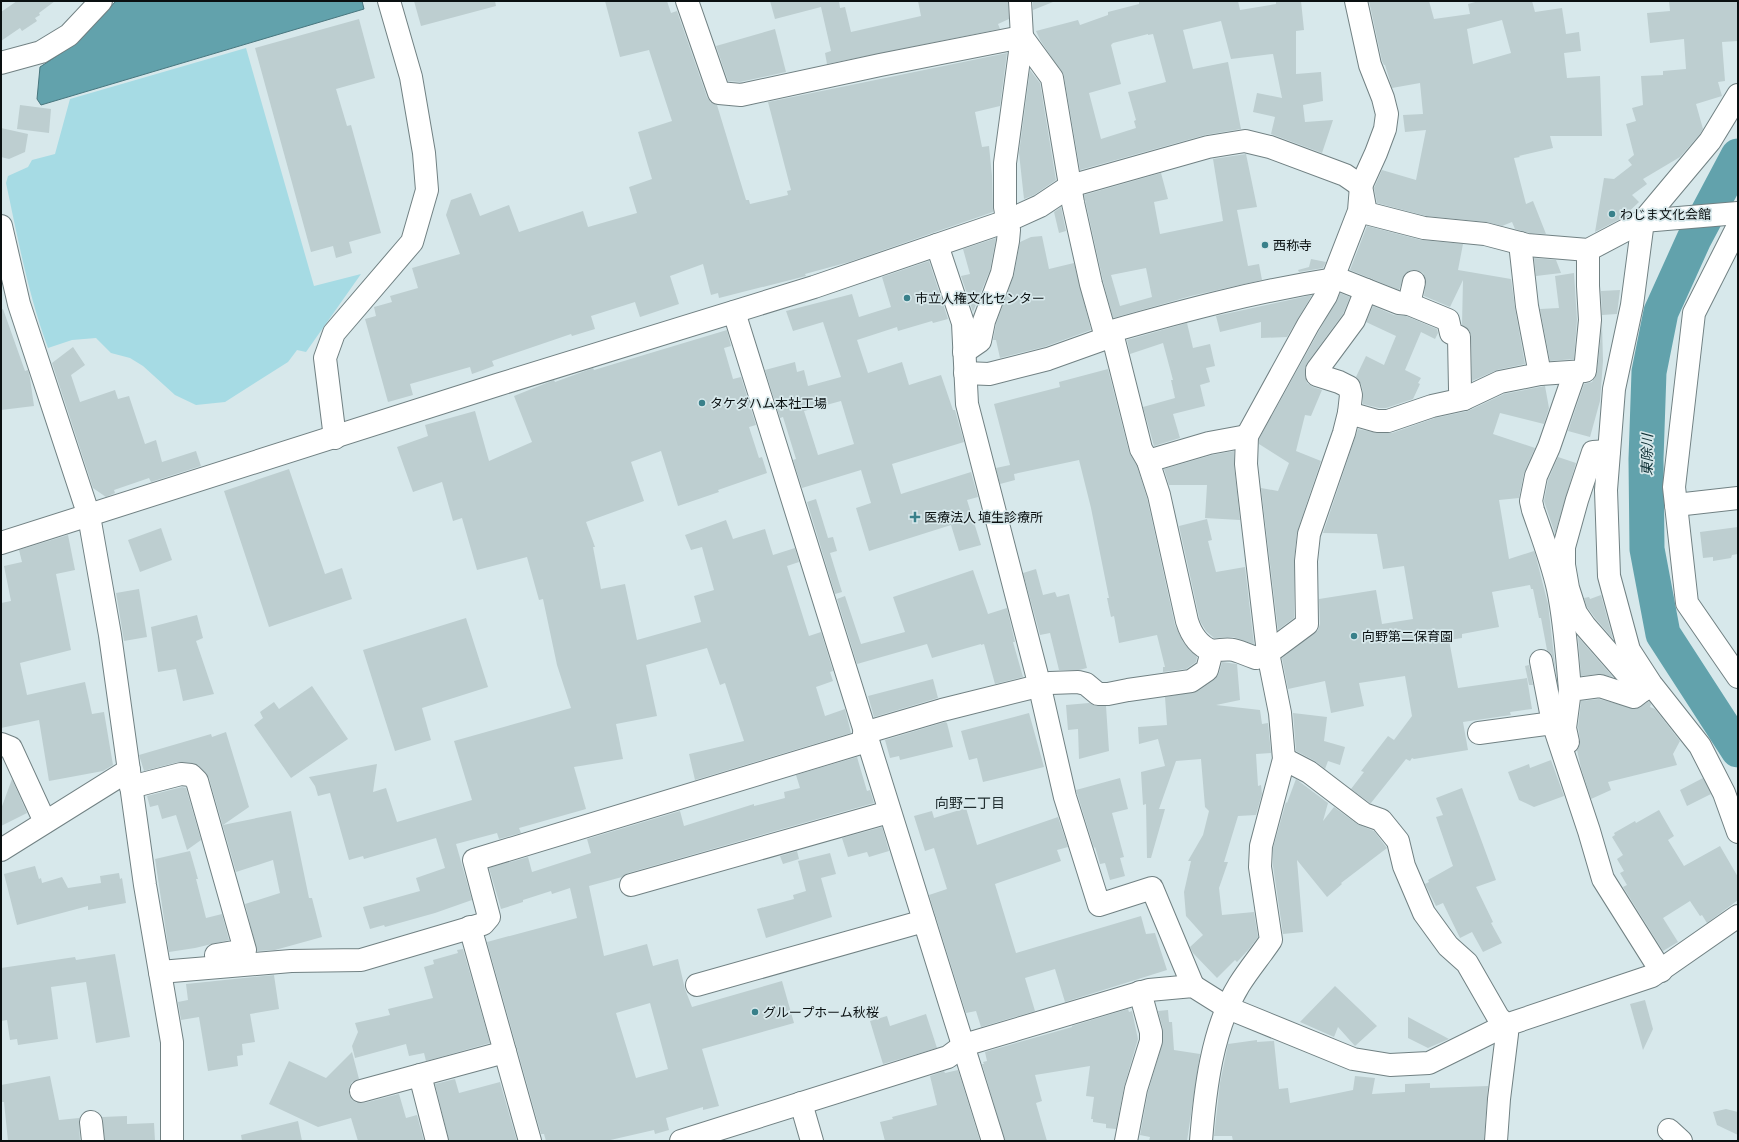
<svg xmlns="http://www.w3.org/2000/svg" width="1739" height="1142" font-family="'Sofia Sans Condensed','Noto Sans JP',sans-serif">
  <rect width="100%" height="100%" fill="#d7e8eb"/>
  <path fill="#a6dbe4" d="M 246,48 L 314,286 L 361,274 L 306,352 L 297,350 L 288,362 L 225,402 L 196,405 L 175,395 L 143,366 L 130,358 L 111,353 L 96,338 L 72,340 L 48,348 C 28,294 18,239 6,183 L 8,176 L 28,167 L 32,160 L 55,154 L 70,99 Z"/>
  <polygon fill="#62a2ac" stroke="#48767e" points="116,1 362,1 364,9 41,105 37,99 40,67 78,42"/>
  <g fill="none" stroke-linecap="round" stroke-linejoin="round">
    <polyline stroke="#62a2ac" stroke-width="35" points="1738,156 1694,239 1661,312 1649,372 1646,459 1647,549 1663,634 1738,750"/>
  </g>
  <g fill="#bdced0" fill-rule="evenodd">
    <polygon points="17,1 55,1 39,13 40,15 35,18 37,21 22,31 20,28 1,41 1,12"/>
    <polygon points="414,1 495,1 496,6 421,26"/>
    <polygon points="605,1 667,1 671,13 677,11 707,97 711,103 717,105 746,200 749,200 750,204 788,195 787,191 791,190 768,102 1007,53 1000,106 975,112 982,147 989,146 992,176 993,212 849,262 805,274 806,276 719,298 718,293 711,295 703,264 670,276 679,304 640,317 635,302 591,316 595,329 572,336 571,334 492,361 494,366 472,374 470,367 410,384 413,395 388,402 365,319 376,316 374,307 392,302 390,296 418,288 412,268 460,254 446,215 451,200 471,193 480,216 509,205 519,232 583,211 588,227 637,213 629,187 652,179 638,132 672,121 649,50 620,57"/>
    <polygon points="770,1 839,1 840,8 845,7 851,32 921,16 918,1 1008,1 1009,19 998,24 1000,29 827,64 825,53 831,51 821,7 775,19"/>
    <polygon points="1033,1 1052,1 1053,2 1033,10"/>
    <path d="M 1139,1 L 1238,1 L 1240,10 L 1276,4 L 1276,1 L 1301,1 L 1304,30 L 1296,31 L 1296,74 L 1321,72 L 1323,101 L 1303,105 L 1305,122 L 1333,120 L 1322,153 L 1271,134 L 1275,117 L 1253,112 L 1257,93 L 1282,98 L 1273,54 L 1231,59 L 1221,21 L 1183,30 L 1193,69 L 1228,62 L 1241,129 L 1205,135 L 1080,170 L 1064,76 L 1040,40 L 1036,31 L 1078,20 L 1080,25 L 1108,15 L 1108,12 L 1139,4 ZM 1148,34 L 1148,35 L 1153,34 L 1166,82 L 1128,92 L 1136,120 L 1134,121 L 1136,128 L 1101,139 L 1089,93 L 1121,84 L 1111,45 L 1113,43 Z"/>
    <path d="M 1369,1 L 1429,1 L 1434,19 L 1470,14 L 1468,4 L 1479,1 L 1532,1 L 1535,12 L 1562,8 L 1566,34 L 1579,32 L 1581,51 L 1564,53 L 1567,78 L 1600,76 L 1602,136 L 1550,136 L 1553,148 L 1519,156 L 1520,157 L 1514,158 L 1526,204 L 1533,201 L 1546,234 L 1529,233 L 1515,229 L 1512,222 L 1502,226 L 1486,222 L 1426,216 L 1377,203 L 1374,188 L 1382,170 L 1416,180 L 1426,130 L 1405,132 L 1403,115 L 1423,114 L 1420,83 L 1392,88 L 1385,65 L 1384,65 L 1382,61 ZM 1502,20 L 1511,53 L 1473,64 L 1467,29 Z"/>
    <polygon points="1669,1 1738,1 1738,41 1722,42 1725,81 1718,82 1722,96 1696,104 1703,129 1700,134 1680,157 1643,179 1647,184 1632,195 1639,202 1622,218 1595,232 1604,178 1614,179 1632,165 1628,160 1634,155 1626,124 1636,121 1632,108 1643,105 1641,76 1663,75 1663,71 1686,69 1684,39 1650,43 1647,13 1670,11"/>
    <polygon points="359,19 375,78 336,89 347,126 351,125 381,233 349,242 352,253 336,258 333,246 311,252 255,48"/>
    <polygon points="775,29 786,72 740,82 728,81 716,46"/>
    <polygon points="1030,70 1040,83 1056,180 1034,195 1024,199 1019,153"/>
    <polygon points="20,105 51,109 49,133 17,129"/>
    <polygon points="1,128 28,134 25,152 9,159 1,157"/>
    <path d="M 1246,154 L 1257,207 L 1237,210 L 1248,266 L 1259,264 L 1262,280 L 1191,296 L 1113,318 L 1103,281 L 1084,195 L 1161,173 L 1168,199 L 1154,202 L 1160,234 L 1223,221 L 1213,159 ZM 1146,268 L 1152,297 L 1120,306 L 1111,275 Z"/>
    <polygon points="1061,207 1066,231 1059,233 1054,212"/>
    <polygon points="1367,226 1421,240 1463,244 1458,270 1511,279 1515,308 1525,364 1497,370 1472,381 1471,336 1469,330 1462,325 1463,280 1450,307 1424,296 1426,279 1423,273 1417,270 1411,270 1405,274 1399,290 1350,270"/>
    <polygon points="1042,236 1049,269 1074,263 1091,330 1044,347 1000,358 996,340 993,340 996,324 1014,275 1020,242 1031,237"/>
    <polygon points="996,238 990,270 973,312 961,276 970,274 963,249"/>
    <polygon points="1534,258 1556,260 1561,273 1536,276"/>
    <polygon points="1311,259 1326,262 1323,268 1299,272 1298,270 1309,267"/>
    <path d="M 929,261 L 948,319 L 933,323 L 932,321 L 898,331 L 897,327 L 857,340 L 868,373 L 902,362 L 909,385 L 941,375 L 953,410 L 955,410 L 964,442 L 892,464 L 901,494 L 971,472 L 978,497 L 967,500 L 981,545 L 959,551 L 951,525 L 869,551 L 856,508 L 871,503 L 861,470 L 802,488 L 793,460 L 796,459 L 783,417 L 780,418 L 765,370 L 795,362 L 797,372 L 804,370 L 808,386 L 841,377 L 823,322 L 793,331 L 786,311 L 852,294 L 859,317 L 891,307 L 882,277 ZM 841,401 L 854,444 L 818,455 L 804,411 Z"/>
    <polygon points="1574,273 1577,320 1574,359 1550,361 1540,309 1559,308 1555,276"/>
    <polygon points="1620,290 1617,314 1602,315 1601,291"/>
    <polygon points="1340,293 1350,297 1343,314 1307,363 1305,370 1307,383 1313,387 1322,390 1311,416 1305,415 1296,451 1321,461 1297,532 1294,561 1294,618 1278,630 1261,488 1278,491 1289,463 1259,444 1259,439"/>
    <polygon points="1312,295 1287,337 1261,338 1261,322 1220,332 1216,316"/>
    <polygon points="1373,306 1394,315 1406,316 1437,329 1438,333 1435,339 1421,332 1405,370 1421,378 1418,383 1420,384 1413,399 1386,408 1379,408 1363,404 1363,392 1361,384 1356,377 1366,356 1384,365 1396,336 1366,322"/>
    <polygon points="3,309 25,371 28,370 30,378 34,406 1,410 1,310"/>
    <polygon points="1187,323 1193,348 1210,344 1215,366 1206,368 1210,382 1200,385 1205,406 1173,414 1180,438 1154,446 1143,407 1175,398 1171,380 1173,380 1163,343 1130,354 1127,340"/>
    <polygon points="1602,324 1603,361 1600,401 1590,437 1568,431 1584,384 1592,382 1597,373"/>
    <polygon points="727,330 731,346 724,348 733,379 741,377 756,425 749,427 759,458 762,457 767,473 718,490 719,492 678,506 661,451 631,462 644,501 586,522 595,547 593,547 601,589 625,584 637,640 701,622 694,596 714,590 702,547 691,550 685,535 726,520 733,539 765,529 773,555 795,548 799,562 787,566 809,636 821,632 833,671 830,672 833,681 816,687 825,716 845,709 851,733 695,780 689,754 744,741 725,683 720,685 707,648 646,665 657,716 616,724 623,759 574,767 586,809 519,828 521,833 499,839 497,833 456,844 472,900 435,913 385,927 384,925 370,929 363,907 420,891 416,878 445,868 436,838 364,859 363,856 349,860 330,793 318,796 315,786 309,777 377,764 373,792 386,788 397,822 472,800 454,741 571,708 557,665 543,599 539,600 527,557 477,570 462,518 453,521 442,482 413,492 397,447 428,436 425,425 475,411 489,461 532,442 514,396 554,380 555,382 593,368 594,370"/>
    <polygon points="73,347 85,365 71,375 80,402 115,390 118,399 129,396 145,444 156,440 162,462 196,451 201,466 151,482 149,478 114,490 115,493 106,497 93,488 52,363"/>
    <polygon points="1108,369 1129,452 1137,466 1147,498 1175,625 1183,642 1197,657 1196,662 1186,669 1163,672 1163,667 1165,667 1157,635 1119,643 1114,616 1111,617 1107,598 1109,598 1091,508 1079,460 1014,474 1015,480 1000,484 996,468 1010,465 994,404 1060,387 1059,382"/>
    <polygon points="1545,386 1549,408 1544,424 1500,413 1493,434 1535,448 1524,473 1519,498 1499,500 1509,559 1534,551 1535,553 1548,604 1556,673 1553,658 1551,653 1547,650 1541,618 1539,618 1533,589 1531,589 1530,585 1492,592 1499,627 1462,634 1462,638 1449,640 1458,688 1527,678 1532,709 1510,712 1511,715 1463,722 1468,750 1414,759 1412,758 1410,761 1406,759 1371,803 1370,803 1351,789 1364,772 1361,771 1388,736 1394,740 1412,716 1405,676 1359,683 1364,706 1331,713 1325,681 1288,689 1282,658 1318,630 1320,624 1319,599 1376,590 1382,624 1413,619 1404,566 1383,569 1377,534 1323,533 1358,429 1377,433 1392,433 1435,418 1468,411 1504,394"/>
    <polygon points="1234,451 1234,465 1240,520 1205,518 1207,485 1169,485 1164,469 1212,455"/>
    <polygon points="1558,457 1576,463 1555,534 1544,501 1548,480"/>
    <polygon points="289,469 325,574 342,568 352,599 269,627 224,491"/>
    <polygon points="816,499 828,538 833,537 837,551 830,553 842,592 835,594 807,502"/>
    <polygon points="1207,519 1212,540 1208,541 1216,572 1245,567 1254,644 1233,637 1214,638 1206,631 1200,621 1179,526"/>
    <polygon points="1738,527 1738,554 1732,555 1731,558 1713,561 1713,557 1703,558 1700,532"/>
    <polygon points="161,528 172,560 140,572 128,540"/>
    <polygon points="68,535 75,570 56,574 71,650 20,663 27,695 85,682 92,714 104,712 113,765 103,771 49,781 39,720 1,728 1,603 11,601 4,566 22,562 19,550"/>
    <polygon points="1036,569 1043,595 1055,592 1057,597 1069,594 1087,668 1079,670 1059,670 1050,633 1040,635 1023,573"/>
    <polygon points="973,570 988,614 1007,608 1015,642 1013,642 1023,677 995,684 984,644 981,645 981,644 932,658 927,644 857,664 837,599 845,596 861,644 905,632 893,597"/>
    <polygon points="139,589 147,637 124,641 116,593"/>
    <polygon points="1601,595 1613,639 1595,618 1587,607 1584,598 1589,597 1590,599"/>
    <polygon points="197,615 203,638 196,641 214,694 183,701 176,669 158,672 151,627"/>
    <polygon points="466,618 488,687 422,708 431,740 395,751 363,650"/>
    <polygon points="1578,637 1613,677 1599,674 1581,676"/>
    <polygon points="1222,662 1237,664 1240,700 1216,705 1260,710 1262,724 1268,723 1271,753 1256,754 1258,786 1261,785 1262,794 1256,815 1238,816 1224,862 1228,862 1219,888 1222,915 1254,912 1258,937 1249,949 1237,962 1235,960 1217,978 1193,953 1190,947 1203,935 1186,916 1184,892 1191,861 1188,861 1203,835 1209,811 1205,807 1201,759 1176,761 1159,809 1165,809 1151,858 1147,858 1146,804 1143,805 1141,772 1165,766 1158,739 1139,744 1138,727 1167,725 1165,697 1198,691 1214,680 1219,673"/>
    <polygon points="1529,665 1533,685 1529,685 1525,666"/>
    <polygon points="933,679 938,698 874,717 868,696"/>
    <polygon points="312,686 348,739 291,778 254,725 263,718 260,712 274,702 279,709"/>
    <polygon points="1599,699 1636,709 1649,701 1651,704 1650,707 1655,709 1680,741 1673,754 1677,765 1608,782 1611,790 1591,799 1581,768 1577,750 1580,745 1580,740 1578,727 1581,701"/>
    <polygon points="1089,703 1097,706 1106,706 1109,751 1079,759 1078,729 1068,730 1066,705"/>
    <polygon points="1029,713 1044,767 983,782 977,758 969,760 961,731"/>
    <polygon points="1293,713 1327,717 1324,741 1345,747 1340,765 1328,761 1325,769 1315,761 1296,751"/>
    <polygon points="945,722 947,723 953,747 900,760 899,756 890,758 885,740"/>
    <polygon points="226,732 249,807 223,825 291,811 309,898 312,898 322,937 275,950 257,951 245,904 280,893 273,860 236,872 209,778 199,766 192,763 178,762 144,771 139,755 211,734 212,737"/>
    <path d="M 857,757 L 867,791 L 870,790 L 874,803 L 628,873 L 622,877 L 589,886 L 604,956 L 647,944 L 653,966 L 678,959 L 685,989 L 692,1007 L 782,981 L 794,1023 L 702,1049 L 719,1106 L 703,1110 L 703,1107 L 666,1118 L 669,1130 L 655,1134 L 654,1130 L 606,1141 L 546,1141 L 544,1134 L 541,1134 L 487,942 L 577,918 L 570,888 L 552,894 L 551,891 L 523,900 L 523,902 L 501,909 L 489,868 L 528,857 L 532,872 L 591,853 L 587,839 L 680,811 L 684,826 L 754,804 L 754,806 L 785,798 L 784,792 L 800,788 L 796,775 ZM 650,1003 L 668,1069 L 636,1078 L 616,1013 Z"/>
    <polygon points="1551,760 1564,796 1534,807 1519,800 1508,772 1529,764 1530,768"/>
    <polygon points="1120,778 1128,809 1112,813 1124,857 1120,858 1125,876 1110,880 1105,863 1100,864 1095,847 1094,848 1076,790"/>
    <polygon points="1703,778 1711,794 1687,806 1680,790"/>
    <polygon points="12,779 27,813 1,826 1,809"/>
    <polygon points="1296,779 1328,803 1323,821 1334,807 1357,824 1374,831 1387,848 1341,883 1342,884 1327,897 1297,860 1303,932 1283,934 1273,866 1273,848 1286,802 1287,803"/>
    <polygon points="182,787 186,788 201,840 187,850 176,815 162,819 158,805 150,807 147,796"/>
    <polygon points="1462,788 1496,880 1476,887 1493,922 1491,923 1502,943 1483,952 1472,932 1460,938 1443,903 1436,906 1425,884 1429,882 1428,880 1453,866 1436,817 1443,815 1436,798"/>
    <polygon points="966,808 977,845 1058,817 1068,847 1057,850 1061,861 995,884 1016,953 1141,916 1146,934 1155,933 1167,970 1065,1002 1055,969 1025,978 1035,1011 981,1027 976,1011 966,1013 929,895 947,889 934,848 925,851 914,816 932,811 934,818"/>
    <polygon points="1659,810 1674,836 1668,840 1684,866 1720,846 1738,877 1738,900 1707,923 1702,915 1700,916 1690,901 1663,918 1678,942 1663,951 1623,887 1627,885 1620,873 1624,871 1617,859 1623,855 1612,837 1615,835 1614,833 1635,821 1636,823"/>
    <polygon points="882,827 889,851 869,857 867,852 848,857 842,838"/>
    <polygon points="190,851 198,879 196,879 206,918 222,914 229,940 195,948 169,952 155,859"/>
    <polygon points="797,851 799,859 783,864 780,856"/>
    <polygon points="830,853 836,874 821,878 832,917 766,938 757,909 794,899 793,895 806,891 798,861"/>
    <polygon points="35,866 39,879 41,878 42,883 62,877 68,888 101,883 100,876 119,873 120,879 122,878 126,903 88,910 88,906 17,925 4,874"/>
    <polygon points="463,949 490,1043 426,1061 424,1053 409,1056 406,1044 355,1058 352,1046 358,1032 355,1023 390,1015 388,1009 433,998 424,967 434,964 433,960 458,953 457,950"/>
    <polygon points="115,954 130,1037 96,1043 86,982 51,987 58,1039 18,1045 17,1039 10,1040 7,1020 1,1021 1,968 75,957 76,960"/>
    <polygon points="274,975 279,1009 250,1014 255,1042 242,1044 243,1055 237,1056 238,1066 208,1071 199,1017 181,1020 178,1002 188,1000 186,984"/>
    <polygon points="1335,986 1377,1026 1355,1046 1338,1027 1334,1037 1300,1022"/>
    <polygon points="1645,1000 1653,1029 1643,1050 1630,1004"/>
    <polygon points="1128,1009 1129,1012 1132,1011 1138,1039 1124,1087 1116,1129 1106,1128 1106,1124 1093,1122 1093,1119 1091,1119 1094,1097 1086,1096 1090,1066 1035,1075 1042,1101 1036,1103 1047,1141 1005,1141 982,1064 984,1064 983,1062 987,1061 985,1052 1072,1027 1072,1026"/>
    <polygon points="1168,1010 1169,1022 1172,1022 1174,1050 1200,1054 1187,1141 1149,1141 1150,1137 1140,1135 1148,1092 1163,1041 1163,1029 1158,1011"/>
    <polygon points="926,1014 937,1048 883,1064 870,1021 887,1016 890,1026"/>
    <polygon points="1408,1017 1449,1039 1428,1048 1408,1038"/>
    <polygon points="1257,1040 1257,1042 1274,1041 1279,1089 1288,1088 1290,1103 1353,1090 1355,1076 1375,1078 1372,1094 1405,1092 1405,1084 1430,1083 1430,1088 1488,1086 1484,1141 1233,1141 1232,1136 1214,1136 1220,1083 1228,1044"/>
    <polygon points="352,1052 359,1079 352,1082 349,1087 349,1094 352,1100 357,1103 364,1103 399,1094 406,1118 417,1115 424,1141 358,1141 351,1118 318,1127 269,1104 289,1061 326,1078"/>
    <polygon points="958,1070 980,1141 885,1141 880,1122 893,1119 892,1117 937,1105 930,1076 944,1071 945,1073"/>
    <polygon points="50,1076 59,1120 79,1118 80,1141 8,1141 4,1102 1,1102 1,1085"/>
    <polygon points="455,1079 459,1093 500,1082 517,1141 449,1141 435,1084"/>
    <polygon points="1726,1109 1738,1112 1738,1135 1717,1125 1713,1112"/>
    <polygon points="127,1116 127,1124 154,1123 155,1141 105,1141 102,1117"/>
    <polygon points="298,1121 302,1141 242,1141 241,1135"/>
  </g>
  <g fill="none" stroke-linecap="round" stroke-linejoin="round">
    <g stroke="#718183" stroke-width="24">
      <g id="minor">
        <polyline points="687,1 719,93 741,95 880,65 1022,37"/>
        <path d="M 1022,37 L 1052,78 L 1073,203 L 1091,284 L 1104,330 L 1114,341 L 1141,449 L 1148,461 L 1159,495 L 1187,621 C 1191,634 1199,646 1212,651"/>
        <polyline points="1,63 41,52 69,35 101,1"/>
        <polyline points="1738,95 1710,141 1643,221 1632,305 1614,389 1606,490 1609,576 1629,650 1651,684 1700,746 1724,793 1738,832"/>
        <polyline points="1,226 19,304 89,516 110,635 145,885 172,1042 172,1141"/>
        <polyline points="1738,226 1694,313 1674,487 1687,603 1738,677"/>
        <polyline points="1520,243 1527,306 1540,374"/>
        <polyline points="937,245 963,323 967,404 1038,679 1065,797 1099,905 1152,888 1193,986"/>
        <polyline points="1409,304 1414,282"/>
        <polyline points="734,312 993,1141"/>
        <polyline points="964,352 980,341 984,321 1002,273 1008,241 1009,230 1005,207 1005,163 1022,37 1020,1"/>
        <path d="M 965,373 L 989,374 L 1048,359 L 1104,339 L 1112,331 C 1186,310 1257,291 1334,279 L 1341,280 L 1399,303 L 1409,304 L 1448,320 L 1451,333 L 1459,337 L 1460,389 L 1464,399"/>
        <polyline points="1349,413 1351,395 1349,387 1339,382 1317,375 1317,370 1354,320 1366,290"/>
        <polyline points="335,438 325,358 334,333 412,242 427,190 424,153 411,77 389,1"/>
        <polyline points="1609,451 1593,452 1577,500 1564,547 1564,565 1568,588 1576,613 1585,626 1642,691"/>
        <polyline points="1148,461 1209,443 1247,436"/>
        <polyline points="1676,505 1738,498"/>
        <polyline points="1,543 497,385 814,287 1007,221 1040,206 1070,186 1208,147 1245,141 1270,147 1345,175 1361,186 1366,213 1424,228 1485,234 1527,245 1588,250 1643,221 1738,213"/>
        <polyline points="1541,661 1553,723 1589,831 1603,879 1661,971"/>
        <path d="M 1570,690 C 1567,656 1565,622 1558,589 C 1552,562 1542,536 1533,510 L 1531,501 L 1536,476 L 1549,447 L 1575,372"/>
        <path d="M 864,733 L 942,710 L 1050,683 L 1078,682 L 1086,684 L 1098,694 L 1108,694 L 1128,690 L 1191,681 L 1207,670 L 1212,651 C 1236,647 1235,651 1256,658 L 1268,653 L 1307,624 L 1306,561 L 1309,534 L 1344,433 L 1349,413 L 1377,421 L 1388,421 L 1432,406 L 1464,399 L 1500,382 L 1540,374 L 1585,371 L 1590,320 L 1588,286 L 1588,250"/>
        <polyline points="1479,733 1553,723"/>
        <polyline points="1568,742 1565,728 1570,690 1600,686 1634,697 1647,687"/>
        <polyline points="1,744 11,748 45,822"/>
        <polyline points="1284,759 1309,772 1364,814 1381,820 1398,841 1404,866 1424,913 1448,946 1467,963 1498,1017 1506,1025 1507,1034 1499,1099 1496,1141"/>
        <polyline points="131,787 181,774 191,775 197,781 245,950 216,955"/>
        <polyline points="1,850 129,770"/>
        <polyline points="631,885 889,812"/>
        <polyline points="470,927 530,1141"/>
        <polyline points="160,972 291,961 361,960 483,924 489,917 474,860 867,741"/>
        <polyline points="697,985 924,921"/>
        <polyline points="361,1091 420,1075"/>
        <polyline points="801,1103 812,1141"/>
        <polyline points="91,1122 93,1141"/>
        <polyline points="1669,1130 1681,1141"/>
        <polyline points="437,1141 420,1075 505,1052"/>
        <polyline points="681,1141 948,1057 964,1045 1149,990 1193,986 1228,1008 1353,1059 1390,1065 1429,1063 1506,1025 1652,976 1738,916"/>
        <polyline points="1126,1141 1136,1089 1151,1041 1151,1032 1140,992"/>
        <path d="M 1201,1141 C 1205,1090 1212,1029 1239,985 C 1249,969 1261,955 1271,940 L 1260,867 L 1261,846 L 1284,759 L 1280,713 L 1268,653 L 1249,491 L 1246,464 L 1247,436 L 1308,325 L 1326,296 L 1359,211 L 1361,186 L 1376,153 L 1385,129 L 1387,114 L 1383,98 L 1370,65 L 1356,1"/>
      </g>
    </g>
    <use href="#minor" stroke="#fff" stroke-width="22"/>
  </g>
  <g fill="#39808a" stroke="#d7e8eb" stroke-width="1.5">
    <circle cx="1612" cy="214" r="4"/>
    <circle cx="1265" cy="245" r="4"/>
    <circle cx="907" cy="298" r="4"/>
    <circle cx="702" cy="403" r="4"/>
    <path d="M913 511h4v4h4v4h-4v4h-4v-4h-4v-4h4z"/>
    <circle cx="1354" cy="636" r="4"/>
    <circle cx="755" cy="1012" r="4"/>
  </g>
  <g text-anchor="middle" stroke-width="3.5" stroke-linejoin="round" paint-order="stroke">
    <g font-size="13" fill="#0a1011" stroke="#d7e8eb" text-anchor="start">
      <text x="1620" y="219">わじま文化会館</text>
      <text x="1273" y="250">西称寺</text>
      <text x="915" y="303">市立人権文化センター</text>
      <text x="710" y="408">タケダハム本社工場</text>
      <text x="924" y="522">医療法人 埴生診療所</text>
      <text x="1362" y="641">向野第二保育園</text>
      <text x="763" y="1017">グループホーム秋桜</text>
    </g>
    <g font-size="14" font-style="italic" fill="#0f3035" stroke="#d7e8eb">
      <text transform="translate(1647 455) rotate(-89)" y="5">東除川</text>
    </g>
    <g font-size="14" fill="#212e30" stroke="#d7e8eb">
      <text x="970" y="808">向野二丁目</text>
    </g>
  </g>
  <rect width="1739" height="1142" fill="none" stroke="#0a1011" stroke-width="4"/>
</svg>
